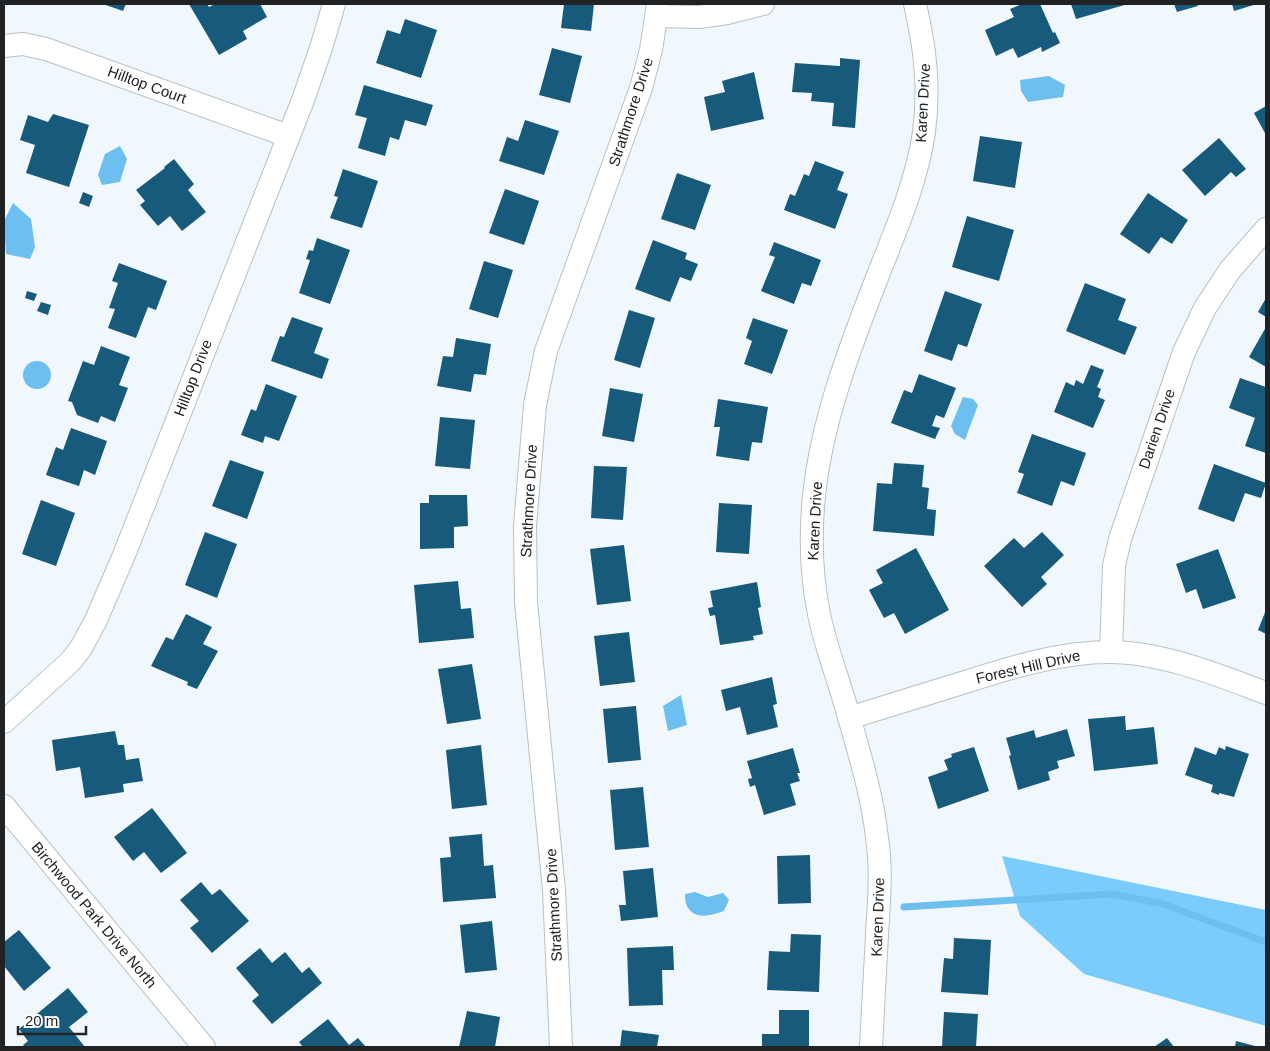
<svg xmlns="http://www.w3.org/2000/svg" width="1270" height="1051" font-family="Helvetica,sans-serif">
  <rect width="100%" height="100%" fill="#f0f8fd"/>
  <polygon fill="#7accfd" points="1002,856 1266,910 1266,1026 1084,974 1020,916"/>
  <g fill="#6dbfef">
    <polygon points="1049,76 1065,85 1063,97 1028,102 1021,91 1020,80"/>
    <polygon points="120,146 127,159 120,182 102,185 98,175 105,154"/>
    <polygon points="13,203 31,219 35,247 30,259 6,254 4,221"/>
    <circle cx="37" cy="375" r="14"/>
    <polygon points="963,397 973,399 978,405 965,440 955,434 951,426"/>
    <polygon points="681,695 687,725 668,731 663,706"/>
    <path d="M 695,892 L 708,897 L 723,893 L 729,900 L 724,911 C 713,915 694,921 687,906 C 685,903 685,897 685,894 Z"/>
  </g>
  <g fill="none" stroke-linecap="round" stroke-linejoin="round">
    <polyline stroke="#6dbfef" stroke-width="7" points="904,907 1111,894 1160,903 1266,942"/>
  </g>
  <g fill="#185a7c">
    <polygon points="103,4 126,4 123,11"/>
    <polygon points="189,4 207,4 209,7 215,4 260,4 267,17 243,31 247,39 219,55"/>
    <polygon points="564,4 594,4 591,31 561,28"/>
    <polygon points="1022,4 1040,4 1053,33 1055,32 1060,43 1042,52 1041,47 1018,58 1013,48 996,56 985,30 1014,17 1010,9"/>
    <polygon points="1071,4 1128,4 1076,19"/>
    <polygon points="1174,4 1197,4 1198,6 1177,12"/>
    <polygon points="1232,4 1257,4 1234,11"/>
    <polygon points="405,19 437,30 421,78 376,63 387,30 400,34"/>
    <polygon points="552,48 582,56 570,103 539,95"/>
    <polygon points="840,58 860,60 855,128 832,126 834,103 811,101 812,93 792,92 795,63 840,66"/>
    <polygon points="754,72 764,119 711,131 704,97 725,92 722,81"/>
    <polygon points="364,85 433,105 426,126 405,120 399,140 390,137 385,156 358,148 367,118 355,115"/>
    <polygon points="1266,106 1266,135 1254,113"/>
    <polygon points="53,114 89,125 69,187 26,173 35,145 20,140 28,115 48,122"/>
    <polygon points="525,120 559,131 544,175 499,161 507,137 518,141"/>
    <polygon points="980,136 1022,142 1015,188 973,181"/>
    <polygon points="1219,138 1246,169 1236,177 1231,172 1205,196 1182,170"/>
    <polygon points="174,159 194,184 188,190 206,212 182,231 170,216 158,226 140,205 145,201 136,190 165,168 164,167"/>
    <polygon points="815,161 844,172 837,190 848,194 835,229 784,210 790,194 795,196 804,174 809,176"/>
    <polygon points="343,169 378,181 362,228 330,218 338,197 334,196"/>
    <polygon points="677,173 711,185 695,230 661,219"/>
    <polygon points="505,189 539,201 524,245 489,233"/>
    <polygon points="83,192 93,196 89,207 79,203"/>
    <polygon points="1148,193 1188,220 1172,244 1161,237 1149,254 1120,234"/>
    <polygon points="967,216 1014,230 999,281 952,267"/>
    <polygon points="317,238 350,250 330,304 299,293 310,260 306,259 309,250 313,251"/>
    <polygon points="653,240 687,253 685,259 698,264 691,281 680,277 670,302 635,289"/>
    <polygon points="774,242 821,260 811,286 802,283 794,304 761,291 775,257 769,255"/>
    <polygon points="484,261 513,270 498,318 469,309"/>
    <polygon points="119,263 167,281 156,310 148,307 136,338 108,328 115,309 109,308 118,283 112,281"/>
    <polygon points="1085,283 1126,299 1118,320 1137,327 1125,355 1066,331"/>
    <polygon points="27,291 37,294 34,301 25,298"/>
    <polygon points="945,291 982,304 967,347 958,344 952,361 924,351"/>
    <polygon points="1266,298 1266,317 1258,312"/>
    <polygon points="41,302 51,305 48,315 37,311"/>
    <polygon points="629,310 655,318 640,368 614,360"/>
    <polygon points="292,317 323,328 314,353 329,359 322,379 271,361 280,336 284,337"/>
    <polygon points="753,318 788,330 772,374 744,364 752,341 746,338"/>
    <polygon points="1266,327 1266,367 1249,357"/>
    <polygon points="456,338 491,344 486,375 474,374 471,392 437,386 443,356 453,357"/>
    <polygon points="101,346 130,357 119,385 128,388 115,422 101,416 98,423 77,415 72,402 68,401 83,361 94,365"/>
    <polygon points="1091,365 1104,370 1097,387 1101,389 1098,397 1105,400 1093,428 1054,412 1066,382 1074,386 1076,380 1083,384"/>
    <polygon points="919,374 956,388 944,418 936,415 932,426 940,428 935,439 891,423 904,390 912,393"/>
    <polygon points="1240,378 1266,387 1266,453 1245,446 1255,418 1229,408"/>
    <polygon points="266,384 297,396 279,441 265,436 263,443 241,435 251,409 256,411"/>
    <polygon points="610,388 643,394 634,442 602,436"/>
    <polygon points="718,399 768,407 762,443 752,442 749,461 716,456 720,427 714,427"/>
    <polygon points="440,417 475,420 470,469 435,466"/>
    <polygon points="71,428 107,441 95,475 84,470 79,486 46,475 56,447 63,450"/>
    <polygon points="1032,434 1086,453 1074,486 1061,481 1052,506 1017,493 1024,474 1018,472"/>
    <polygon points="230,460 264,472 247,519 212,506"/>
    <polygon points="894,463 924,465 922,487 929,488 927,509 936,510 934,536 873,531 877,483 892,484"/>
    <polygon points="1214,464 1266,483 1261,498 1245,493 1234,522 1198,509"/>
    <polygon points="594,466 627,467 623,520 591,518"/>
    <polygon points="429,495 467,495 468,526 454,527 454,548 420,549 420,503 429,503"/>
    <polygon points="41,500 75,513 56,566 22,554"/>
    <polygon points="719,503 752,505 749,554 716,552"/>
    <polygon points="205,532 237,544 217,598 185,585"/>
    <polygon points="1042,532 1064,555 1041,577 1047,584 1022,607 984,566 1014,538 1024,548"/>
    <polygon points="624,545 631,601 597,605 590,549"/>
    <polygon points="916,548 949,610 905,634 894,613 884,618 869,590 883,583 876,570"/>
    <polygon points="1218,549 1236,598 1203,609 1196,589 1186,593 1176,564"/>
    <polygon points="458,581 461,609 471,608 474,638 419,643 414,585"/>
    <polygon points="757,582 761,607 758,608 763,634 753,636 754,640 720,645 715,615 710,616 708,608 713,607 710,591"/>
    <polygon points="1266,610 1266,634 1258,630"/>
    <polygon points="186,614 212,627 203,644 218,651 197,689 187,685 188,682 151,666 166,637 173,640"/>
    <polygon points="629,632 635,682 600,686 594,636"/>
    <polygon points="472,664 481,719 447,724 438,669"/>
    <polygon points="772,677 777,704 773,705 778,727 747,735 740,707 726,711 721,690"/>
    <polygon points="636,706 641,760 608,763 603,709"/>
    <polygon points="1125,716 1126,730 1154,727 1158,764 1094,771 1088,719"/>
    <polygon points="1067,729 1075,756 1057,761 1059,768 1048,772 1050,780 1018,790 1009,756 1011,755 1006,738 1034,730 1036,738"/>
    <polygon points="115,731 118,745 124,745 126,760 139,758 143,781 123,784 124,792 85,798 80,767 56,771 52,740"/>
    <polygon points="481,745 487,805 452,809 446,750"/>
    <polygon points="1226,746 1249,754 1234,797 1219,793 1219,795 1211,792 1213,785 1185,775 1195,747 1216,755 1219,747 1225,750"/>
    <polygon points="974,747 989,791 938,809 928,777 948,770 944,760 952,757 951,754"/>
    <polygon points="793,748 800,773 797,773 800,781 790,784 796,805 764,815 755,785 750,787 748,779 752,778 747,761"/>
    <polygon points="643,787 649,847 615,850 610,790"/>
    <polygon points="152,808 187,853 161,873 144,852 133,861 114,837"/>
    <polygon points="482,834 484,866 493,865 496,898 443,902 440,858 451,857 449,837"/>
    <polygon points="810,855 811,903 778,904 777,856"/>
    <polygon points="653,868 658,917 621,921 619,905 626,905 623,871"/>
    <polygon points="201,882 212,895 220,889 249,921 212,953 190,928 199,921 180,900"/>
    <polygon points="492,921 497,970 465,973 460,925"/>
    <polygon points="19,930 51,968 24,991 4,966 4,942"/>
    <polygon points="791,934 821,935 819,992 767,990 769,951 790,952"/>
    <polygon points="954,938 991,940 988,995 941,992 944,958 953,959"/>
    <polygon points="673,946 674,970 662,970 663,1005 629,1006 627,948"/>
    <polygon points="260,948 272,963 285,952 302,973 309,967 322,983 272,1024 252,1001 259,995 236,968"/>
    <polygon points="68,988 88,1012 69,1027 85,1047 25,1047 23,1045 28,1041 19,1029"/>
    <polygon points="779,1010 809,1010 809,1047 762,1047 762,1034 779,1034"/>
    <polygon points="467,1011 500,1017 495,1047 459,1047"/>
    <polygon points="944,1012 978,1014 976,1047 942,1047"/>
    <polygon points="328,1019 349,1045 358,1038 366,1047 303,1047 299,1042"/>
    <polygon points="622,1030 659,1035 657,1047 620,1047"/>
    <polygon points="1167,1038 1174,1047 1154,1047"/>
    <polygon points="1236,1041 1259,1047 1235,1047"/>
  </g>
  <g fill="none" stroke-linecap="round" stroke-linejoin="round">
    <g stroke="#b8c0c5" stroke-width="24">
      <g id="minor">
        <polyline points="657,16 699,17 727,13 763,4"/>
        <polyline points="4,46 23,44 46,49 288,136"/>
        <polyline points="1111,652 1114,566 1120,539 1184,352 1205,308 1230,270 1266,229"/>
        <path d="M 849,718 C 887,706 924,695 962,683 C 1009,668 1059,652 1109,652 C 1162,652 1218,675 1266,693"/>
        <polyline points="4,722 71,661 81,648 96,620 124,555 303,100 321,48 334,4"/>
        <polyline points="4,806 204,1047"/>
        <polyline points="561,1047 554,890 526,602 525,526 535,405 546,351 641,88 651,50 658,4"/>
        <path d="M 871,1047 C 873,1010 875,972 877,934 C 879,902 882,870 877,838 C 873,799 860,755 849,717 C 840,683 826,649 819,614 C 811,575 810,536 814,496 C 822,418 852,342 880,270 C 898,225 917,180 924,132 C 930,86 925,48 915,4"/>
      </g>
    </g>
    <use href="#minor" stroke="#fff" stroke-width="22"/>
  </g>
  <g text-anchor="middle" stroke-width="5" stroke-linejoin="round" paint-order="stroke">
    <g font-size="15" fill="#202224" stroke="#fff">
      <text transform="translate(147 85) rotate(20)" y="5">Hilltop Court</text>
      <text transform="translate(923 103) rotate(-87)" y="5">Karen Drive</text>
      <text transform="translate(631 112) rotate(-72)" y="5">Strathmore Drive</text>
      <text transform="translate(193 378) rotate(-69)" y="5">Hilltop Drive</text>
      <text transform="translate(1157 429) rotate(-71)" y="5">Darien Drive</text>
      <text transform="translate(529 501) rotate(-87)" y="5">Strathmore Drive</text>
      <text transform="translate(815 521) rotate(-87)" y="5">Karen Drive</text>
      <text transform="translate(1028 667) rotate(-13)" y="5">Forest Hill Drive</text>
      <text transform="translate(554 905) rotate(-93)" y="5">Strathmore Drive</text>
      <text transform="translate(94 915) rotate(50)" y="5">Birchwood Park Drive North</text>
      <text transform="translate(878 917) rotate(-88)" y="5">Karen Drive</text>
    </g>
  </g>
  <rect width="1270" height="1051" fill="none" stroke="#202224" stroke-width="10"/>
  <path d="M18 1026v8h68v-8" fill="none" stroke="#202224" stroke-width="2.5"/>
  <text x="25" y="1026" font-size="15" fill="#202224" stroke="#ffffff" stroke-width="4" paint-order="stroke">20 m</text>
</svg>
